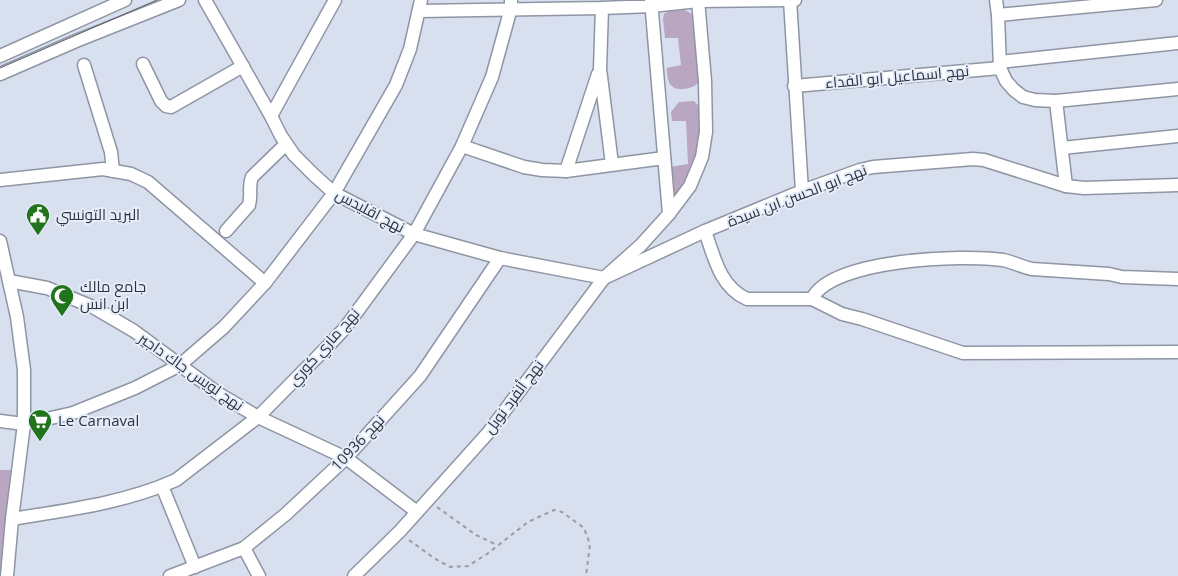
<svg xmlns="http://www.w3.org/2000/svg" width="1178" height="576" font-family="'Open Sans',Cairo,sans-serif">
  <rect width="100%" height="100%" fill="#d8dfef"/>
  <g fill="#b9a6c1">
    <path d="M 685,10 L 692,14 L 695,21 L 700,76 C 699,78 698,82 697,84 C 692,89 678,91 673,87 C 667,83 667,74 667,68 L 681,65 L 678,38 L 665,38 L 663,19 L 664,14 L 669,11 Z"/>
    <polygon points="694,101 701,108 701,142 693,167 673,201 670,167 688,164 686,121 672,121 671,112 679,102"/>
    <polygon points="0,470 15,470 0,576"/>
  </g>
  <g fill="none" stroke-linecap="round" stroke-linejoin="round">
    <g stroke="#8e95a3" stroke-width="15">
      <g id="minor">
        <polyline points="205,0 271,116 281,136 294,155 314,175 334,193 414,234 500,258 604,278 705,231 802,191 860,170 873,167 973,159 984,160 1066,186 1084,188 1178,185"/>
        <polyline points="651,0 669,214"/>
        <polyline points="790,0 802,191"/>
        <polyline points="996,0 998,15 1156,0"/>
        <polyline points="602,8 600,69 612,164"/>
        <polyline points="419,11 602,8 652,6 698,1 795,0"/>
        <polyline points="998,15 1000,68 1006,81 1014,90 1023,97 1035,100 1056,101 1178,89"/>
        <polyline points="0,56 125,0"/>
        <polyline points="1000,62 1178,43"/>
        <polyline points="143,64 161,101 166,106 171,107 243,66"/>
        <polyline points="84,65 111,152 113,171"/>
        <polyline points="0,74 76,41 179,0"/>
        <polyline points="794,86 1000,68"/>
        <polyline points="1056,101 1066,186"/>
        <polyline points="271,116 335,0"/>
        <polyline points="462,146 524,167 542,170 566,171 664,158"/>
        <polyline points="1062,148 1178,136"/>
        <polyline points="566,171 598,74"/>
        <polyline points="0,180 103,169 131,174 148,182 265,283"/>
        <path d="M 226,231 L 249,205 C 252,195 248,187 252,177 L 286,144"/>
        <path d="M 705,231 C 714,257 720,287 747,299 L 812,299 L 842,314 L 862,319 L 963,353 L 1178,352"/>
        <polyline points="0,241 17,317 24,370 24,424 12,519 7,576"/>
        <polyline points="9,281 47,288 93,307 134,331 219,394 258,417 346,458 417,512"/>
        <path d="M 812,299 C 831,259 964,254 1003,260 C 1013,262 1022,267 1032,269 L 1109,274 L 1122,277 L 1178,279"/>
        <polyline points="0,421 24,424 73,413 135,388 180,365 224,327 265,283 334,193 396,85 410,49 421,0"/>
        <polyline points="162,486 195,567"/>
        <path d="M 12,519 C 67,510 125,503 176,480 L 258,417 L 330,344 L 345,328 L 414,234 L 462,146 L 492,77 L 511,8 L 511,0"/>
        <polyline points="244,548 259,576"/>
        <polyline points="170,576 244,548 286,514 346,458 420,376 500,258"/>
        <polyline points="354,576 400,531 488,433 604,278 641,245 669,214 690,186 702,157 706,132 705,81 698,0"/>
      </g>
    </g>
    <g stroke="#979ca8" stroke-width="2" stroke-dasharray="4 4" stroke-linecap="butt">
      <polyline points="437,507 476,535 497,545"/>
      <polyline points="409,540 434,558 450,567 468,566 487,554 528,522 554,510 562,512 584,528 590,544 586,576"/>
    </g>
    <use href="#minor" stroke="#fff" stroke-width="12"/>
    <polyline stroke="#585c64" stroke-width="1" points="0,68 157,0"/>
  </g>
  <defs>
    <g id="civic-pin" transform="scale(1.25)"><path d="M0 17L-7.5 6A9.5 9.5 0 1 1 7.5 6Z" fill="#21731c" stroke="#e5edfc"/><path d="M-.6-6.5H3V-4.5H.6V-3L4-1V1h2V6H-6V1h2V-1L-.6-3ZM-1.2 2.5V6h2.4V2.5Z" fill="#fff"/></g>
    <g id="mosque-pin" transform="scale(1.25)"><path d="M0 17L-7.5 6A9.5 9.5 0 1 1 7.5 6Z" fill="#21731c" stroke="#e5edfc"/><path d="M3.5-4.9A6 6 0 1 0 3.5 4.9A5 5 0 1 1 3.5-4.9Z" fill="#fff"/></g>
    <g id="supermarket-pin" transform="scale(1.25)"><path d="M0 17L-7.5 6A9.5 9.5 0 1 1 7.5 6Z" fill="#21731c" stroke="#e5edfc"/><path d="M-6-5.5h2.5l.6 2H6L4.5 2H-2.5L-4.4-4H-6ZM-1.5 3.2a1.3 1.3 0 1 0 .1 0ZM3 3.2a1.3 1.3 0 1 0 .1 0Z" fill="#fff"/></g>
  </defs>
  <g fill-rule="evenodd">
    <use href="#civic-pin" x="38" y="215"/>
    <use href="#mosque-pin" x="62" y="296"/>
    <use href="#supermarket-pin" x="40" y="421"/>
  </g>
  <g text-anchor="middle" stroke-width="4" stroke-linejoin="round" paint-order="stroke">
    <g font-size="15" fill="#303238" stroke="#e5edfc">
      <text transform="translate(897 77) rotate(-5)" y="5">نهج اسماعيل ابو الفداء</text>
      <text transform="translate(797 196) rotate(-21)" y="5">نهج ابو الحسن ابن سيدة</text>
      <text transform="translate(370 211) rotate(28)" y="5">نهج اقليدس</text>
      <text transform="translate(324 347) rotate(-48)" y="5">نهج ماري كوري</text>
      <text transform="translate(191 372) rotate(35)" y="5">نهج لويس جاك داجير</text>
      <text transform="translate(514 397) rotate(-53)" y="5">نهج ألفرد نوبل</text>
      <text transform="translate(358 443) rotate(-47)" y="5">نهج 10936</text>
    </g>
    <g font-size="15" fill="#303238" stroke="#e5edfc" text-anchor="start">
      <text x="56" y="220">البريد التونسي</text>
      <text x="80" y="292">جامع مالك<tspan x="80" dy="17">ابن انس</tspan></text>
      <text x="58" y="426">Le Carnaval</text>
    </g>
  </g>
</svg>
